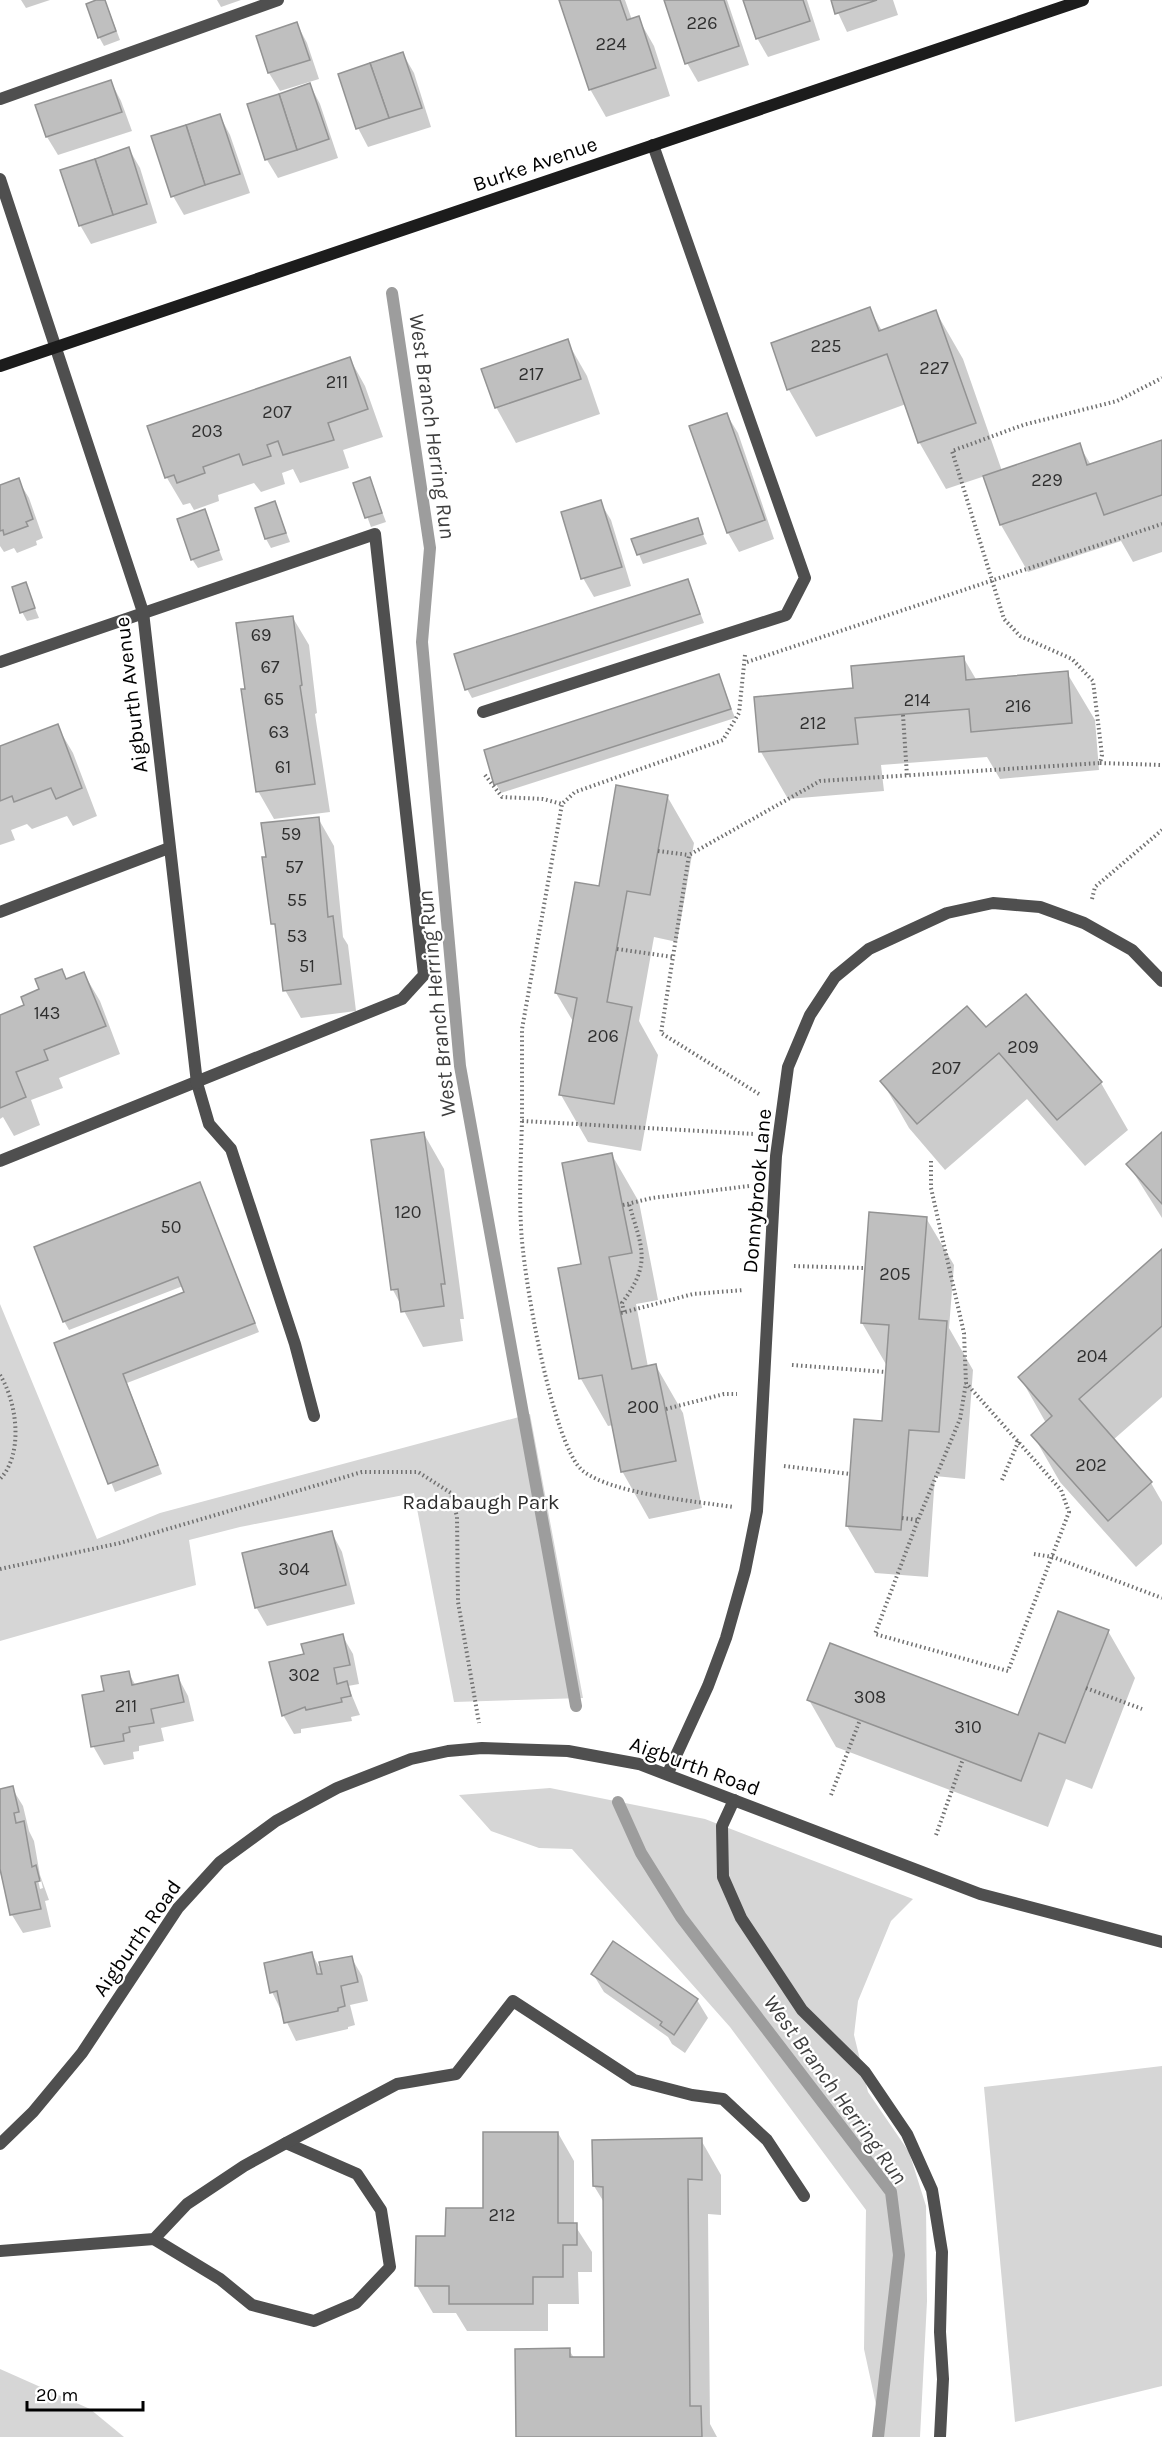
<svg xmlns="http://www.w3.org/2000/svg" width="1162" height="2437" font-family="Karla,sans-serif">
  <rect width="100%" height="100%" fill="#fff"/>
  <g fill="#d6d6d6">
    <polygon points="0,1304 97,1539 160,1513 530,1414 583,1698 454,1702 414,1493 240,1527 189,1540 196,1585 0,1641"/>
    <polygon points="550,1788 705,1819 913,1899 891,1921 858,2001 854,2035 868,2092 909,2152 926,2206 927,2301 920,2437 883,2437 864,2349 866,2210 730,2027 572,1849 539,1848 491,1831 459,1795"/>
    <polygon points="1162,2066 1162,2386 1015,2422 984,2087"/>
    <polygon points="0,2369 90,2409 124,2437 0,2437"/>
  </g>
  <g fill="#0003" fill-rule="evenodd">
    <polygon points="21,0 50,0 26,8"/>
    <polygon points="100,0 104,0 108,8 120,40 104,46 99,37"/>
    <polygon points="217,0 241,0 221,7"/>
    <polygon points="560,0 625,0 632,20 638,18 654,46 670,96 606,117 590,89"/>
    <polygon points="666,0 727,0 749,65 698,82 687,63"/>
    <polygon points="745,0 807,0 820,40 768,57 757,38"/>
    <polygon points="832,0 893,0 898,15 847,32"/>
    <polygon points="297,24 307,43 319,79 280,91 269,73"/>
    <polygon points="403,54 414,73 431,127 368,147 358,128"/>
    <polygon points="111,82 121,101 132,131 58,155 47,137"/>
    <polygon points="309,83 320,104 338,158 278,178 267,160 249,105"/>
    <polygon points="220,116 230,135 250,193 184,215 173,196"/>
    <polygon points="129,149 140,168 157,223 91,244 80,225"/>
    <polygon points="869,308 882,331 936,312 963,359 1002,471 1079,445 1091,465 1162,441 1162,552 1133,562 1121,541 1028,572 1001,525 985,476 946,489 919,442 906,404 816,437 789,390 772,344"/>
    <polygon points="567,341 587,376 600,414 516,443 496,407"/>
    <polygon points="350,359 365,386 383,437 343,450 349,468 300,483 293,469 282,473 285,484 261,492 254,483 218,495 219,501 194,510 190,503 183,505 167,478 149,427"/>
    <polygon points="727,415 738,433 774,539 739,552 728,533 691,427"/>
    <polygon points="370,479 386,522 371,527 355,484"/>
    <polygon points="18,480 29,498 43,538 36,541 37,545 17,553 14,548 4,552 0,546 0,486"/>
    <polygon points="600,502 611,520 631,586 594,597 583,578"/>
    <polygon points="275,503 290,542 271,548 266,539"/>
    <polygon points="204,511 223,560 198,568 192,559"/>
    <polygon points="697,520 707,544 643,564 633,540"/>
    <polygon points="688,580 704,623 472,698 467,689"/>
    <polygon points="25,584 39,618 27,621 22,612"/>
    <polygon points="293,618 309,645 317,713 315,714 330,812 274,819 258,791 247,690"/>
    <polygon points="963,657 977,681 1067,673 1095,720 1099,770 1000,779 987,757 881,765 884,791 788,799 761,752 855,689"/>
    <polygon points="719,676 735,718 501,793 496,784"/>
    <polygon points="57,726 73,753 97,816 73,826 67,816 32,829 27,824 11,830 15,840 0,845 0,748"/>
    <polygon points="667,796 694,843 677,942 654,937 639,1021 658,1055 641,1151 588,1142 561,1095 574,1023 556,993 600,887"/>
    <polygon points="318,818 334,846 343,937 348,945 356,1011 301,1018 285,990 264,859"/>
    <polygon points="62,970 67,980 84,974 100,1001 120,1054 59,1078 63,1088 31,1100 40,1125 14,1136 3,1117 0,1119 0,1016 26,1006"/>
    <polygon points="986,1029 1101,1083 1128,1130 1085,1166 1027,1099 945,1170 909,1128 882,1081"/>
    <polygon points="424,1134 444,1169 464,1319 460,1319 463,1341 423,1347 393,1290"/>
    <polygon points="1162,1134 1162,1218 1128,1164"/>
    <polygon points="612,1155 639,1202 658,1300 636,1304 648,1367 656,1366 683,1413 702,1508 649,1519 622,1471 613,1425 608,1426 581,1379 583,1265"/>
    <polygon points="200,1184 259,1332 127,1383 162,1474 115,1492 56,1344 186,1293 183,1286 69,1330 64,1321"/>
    <polygon points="926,1218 954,1265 949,1328 973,1370 965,1479 935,1476 928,1577 875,1573 847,1526 883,1422 887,1366 862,1323"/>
    <polygon points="1162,1251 1162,1397 1113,1440 1151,1483 1162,1502 1162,1544 1136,1567 1060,1482 1033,1435 1046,1423 1020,1377"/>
    <polygon points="332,1533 342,1552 355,1604 267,1626 256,1607"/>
    <polygon points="1108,1631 1135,1678 1092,1789 1066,1779 1048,1827 836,1747 809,1700 1019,1717"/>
    <polygon points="342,1635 353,1654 359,1684 348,1686 360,1715 351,1717 352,1721 301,1729 301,1733 294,1734 283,1715 306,1655"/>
    <polygon points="128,1672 136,1686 178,1677 188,1696 194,1721 161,1728 164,1741 139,1746 139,1751 133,1752 134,1759 104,1765 93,1746"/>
    <path d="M 12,1788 L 23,1806 L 29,1831 L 34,1841 L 40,1875 L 49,1900 L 45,1901 L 51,1927 L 23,1933 L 12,1915 L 0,1872 L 0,1790 ZM 37,1875 L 41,1880 L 43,1888 L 40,1889 Z"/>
    <polygon points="312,1954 322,1972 351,1957 362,1976 368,2001 350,2005 355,2025 348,2027 348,2029 296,2041 272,1992"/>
    <polygon points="593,1974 697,2000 708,2018 685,2053 672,2044 668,2037 604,1992"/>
    <polygon points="558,2133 574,2161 574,2224 592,2252 592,2272 578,2272 579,2304 548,2304 548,2331 467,2331 456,2313 433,2313 417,2286 484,2209"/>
    <polygon points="701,2140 721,2175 721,2215 708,2214 710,2424 717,2437 517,2437 569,2350 574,2358 606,2358 605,2204 594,2186"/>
  </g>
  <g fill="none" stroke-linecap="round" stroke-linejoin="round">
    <g stroke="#9d9d9d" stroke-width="12">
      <polyline points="392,293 430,548 422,642 460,1066 576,1706"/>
      <polyline points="618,1802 641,1853 681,1917 891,2192 899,2255 878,2437"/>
    </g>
  </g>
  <g fill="#bfbfbf" stroke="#939393" stroke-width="1.5">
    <polygon points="96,0 105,0 116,31 98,38 86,4"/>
    <polygon points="559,0 620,0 627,20 639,16 656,68 589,90"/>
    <polygon points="664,0 724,0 739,46 685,64"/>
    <polygon points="743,0 803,0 810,21 756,39"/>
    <polygon points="831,0 877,0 835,14"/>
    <polygon points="297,22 310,60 268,73 256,36"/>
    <polygon points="403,52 422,108 389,118 370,63"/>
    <polygon points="370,63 389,118 356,129 338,74"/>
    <polygon points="111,80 122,112 46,137 35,105"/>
    <polygon points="310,83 329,139 297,150 279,94"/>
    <polygon points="279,94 297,150 265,160 247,104"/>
    <polygon points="220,114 240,174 205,185 186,125"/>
    <polygon points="186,125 205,185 171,197 151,136"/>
    <polygon points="129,147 147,204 113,215 95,159"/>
    <polygon points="95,159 113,215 79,226 60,170"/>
    <polygon points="870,307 879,331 936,310 976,423 918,443 887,354 787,390 771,343"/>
    <polygon points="568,339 581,379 495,408 481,369"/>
    <polygon points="350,357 368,409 328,423 334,440 283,455 278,441 267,445 271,456 243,465 239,454 203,467 205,473 177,483 174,475 165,478 147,426"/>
    <polygon points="727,413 765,520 727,533 689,426"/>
    <polygon points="1162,440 1162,495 1104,515 1096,493 1000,525 983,476 1080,443 1087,465"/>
    <polygon points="370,477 382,513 365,518 353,483"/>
    <polygon points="19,478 33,519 26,522 28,526 4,535 3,530 0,531 0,485"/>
    <polygon points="601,500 622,567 581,579 561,512"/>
    <polygon points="275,501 286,533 265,539 255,508"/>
    <polygon points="205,509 219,550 191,560 177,519"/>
    <polygon points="698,518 703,534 637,555 631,539"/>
    <polygon points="688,579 700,614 465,690 454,654"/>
    <polygon points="26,582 35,608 20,613 12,587"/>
    <polygon points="293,616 302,685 300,686 315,784 256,792 241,689 245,689 236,623"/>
    <polygon points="964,656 966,680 1068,671 1072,723 971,732 969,709 855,718 858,744 759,752 754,697 853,688 851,666"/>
    <polygon points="719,674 731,709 494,785 484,750"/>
    <polygon points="58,724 82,788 56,799 51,788 14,802 12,796 0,801 0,746"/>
    <polygon points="616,785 668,795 650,895 627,891 607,1002 632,1007 614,1104 559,1095 577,998 555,993 575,882 599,886"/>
    <polygon points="319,817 328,917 333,916 341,984 283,991 275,924 271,924 262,857 266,857 261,823"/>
    <polygon points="62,969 66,979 84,972 106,1026 44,1050 48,1060 16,1072 26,1097 0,1108 0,1015 24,1005 21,997 39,989 35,979"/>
    <polygon points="1026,994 1102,1082 1057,1120 999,1053 917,1124 880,1081 967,1006 986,1027"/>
    <polygon points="424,1132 445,1284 441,1284 444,1306 401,1312 398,1289 391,1290 371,1140"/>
    <polygon points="1162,1132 1162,1204 1126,1164"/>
    <polygon points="612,1153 632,1253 609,1257 632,1369 656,1364 676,1461 621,1472 602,1375 579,1379 558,1268 581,1264 562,1163"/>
    <polygon points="200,1182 255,1323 123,1374 158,1465 108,1484 54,1343 184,1292 178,1277 63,1322 34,1247"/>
    <polygon points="869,1212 927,1217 919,1319 947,1321 939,1432 909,1430 901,1530 846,1526 854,1419 882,1421 889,1325 861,1323"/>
    <polygon points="1162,1249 1162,1326 1079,1399 1152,1482 1108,1521 1031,1435 1052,1416 1018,1377"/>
    <polygon points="332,1531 346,1585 255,1608 242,1553"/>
    <polygon points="1058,1611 1109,1630 1065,1743 1039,1733 1021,1781 807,1700 830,1643 1018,1715"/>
    <polygon points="343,1634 350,1665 334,1668 337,1684 347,1681 351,1696 341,1698 342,1702 306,1710 305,1707 282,1716 269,1662 304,1654 301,1644"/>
    <polygon points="129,1671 132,1685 178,1675 184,1702 151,1709 154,1723 129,1727 130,1732 123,1734 124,1741 91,1747 82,1695 104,1691 101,1676"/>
    <polygon points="13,1786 19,1812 14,1813 16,1823 24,1821 32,1867 36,1865 40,1881 35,1882 41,1909 10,1915 0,1869 0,1789"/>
    <polygon points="613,1941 698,1999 674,2035 660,2025 662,2022 591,1974"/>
    <polygon points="312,1952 317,1974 322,1974 319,1962 352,1956 358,1982 341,1986 345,2006 338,2008 338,2011 284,2023 277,1991 270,1993 264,1963"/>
    <polygon points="483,2132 558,2132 558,2223 577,2223 577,2245 563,2245 563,2277 533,2277 533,2304 449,2304 449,2286 415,2286 416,2236 445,2236 446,2208 483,2208"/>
    <polygon points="702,2138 702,2180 688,2179 690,2406 701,2406 702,2437 516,2437 515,2349 570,2348 570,2357 604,2357 603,2187 593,2186 592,2140"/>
  </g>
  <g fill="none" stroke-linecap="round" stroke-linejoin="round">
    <g stroke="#717171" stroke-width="4" stroke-dasharray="1.5 3" stroke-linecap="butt">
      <polyline points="745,655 739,713 723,740 575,792 562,804 522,1029 522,1121 754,1134"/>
      <polyline points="747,662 1162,524"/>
      <polyline points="903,715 907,776"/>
      <polyline points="1100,763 1162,765"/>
      <polyline points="485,775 502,797 543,799 562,804"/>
      <polyline points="658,851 689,855"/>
      <polyline points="1092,899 1095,887 1162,830"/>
      <polyline points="617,949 673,957"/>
      <polyline points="759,1094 661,1033 689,855 820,781 1100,763 1102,755 1093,681 1072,659 1020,636 1004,619 952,451 1023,425 1117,401 1162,378"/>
      <path d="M 522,1121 C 521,1156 519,1191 521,1226 C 522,1269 552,1446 583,1471 C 613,1494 694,1501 733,1507"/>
      <polyline points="931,1161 931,1188 964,1333 966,1383 960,1419 918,1520 875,1634 1008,1671 1069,1512 1061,1490 966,1383"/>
      <polyline points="623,1205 652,1198 749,1186"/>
      <polyline points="794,1266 865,1268"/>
      <path d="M 624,1312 L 622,1303 C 652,1263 642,1248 629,1204"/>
      <polyline points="621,1313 693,1294 744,1290"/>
      <polyline points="792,1365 886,1372"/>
      <path d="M 0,1375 C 17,1402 24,1454 0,1479"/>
      <polyline points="666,1409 724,1394 737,1394"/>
      <polyline points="784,1466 850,1474"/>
      <polyline points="1002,1480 1019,1440"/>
      <polyline points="902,1518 918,1520"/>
      <polyline points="1034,1554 1053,1557 1162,1598"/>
      <polyline points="0,1569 120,1543 362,1472 418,1472 451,1493 457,1517 458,1602 479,1723"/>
      <polyline points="1086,1688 1142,1709"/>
      <polyline points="831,1795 860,1720"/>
      <polyline points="936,1835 963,1759"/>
    </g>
    <g stroke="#4f4f4f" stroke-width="12">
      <polyline points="0,99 278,0"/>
      <polyline points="0,662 375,534 424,975 402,999 0,1161"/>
      <polyline points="483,712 786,615 805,578 653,145"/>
      <polyline points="197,1083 209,1124 231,1149 295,1344 314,1416"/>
      <polyline points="734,1800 722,1826 723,1877 741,1918 802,2010 865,2072 907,2134 932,2190 942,2252 940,2332 943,2379 940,2437"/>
      <polyline points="154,2239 220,2279 252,2305 314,2321 356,2303 390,2267 381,2210 357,2174 286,2143"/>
      <polyline points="0,2251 154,2239 187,2204 244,2166 286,2143 397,2084 456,2074 513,2001 634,2080 692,2095 723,2099 767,2140 804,2196"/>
    </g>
    <g stroke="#4f4f4f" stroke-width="12">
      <polyline points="0,179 143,612 197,1083"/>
      <polyline points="0,912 169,848"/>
      <polyline points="668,1773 708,1686 726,1638 745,1571 757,1511 776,1156 788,1067 810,1015 835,977 869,949 947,913 993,903 1040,907 1084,923 1132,950 1162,981"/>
      <polyline points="0,2144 33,2112 82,2053 178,1908 220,1862 276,1821 337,1788 411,1759 448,1751 482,1748 568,1751 639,1764 980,1894 1162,1942"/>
    </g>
    <polyline stroke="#1c1c1c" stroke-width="12" points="0,366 1083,0"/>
  </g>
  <g text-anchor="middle" stroke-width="4.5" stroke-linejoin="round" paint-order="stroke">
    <g font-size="18" fill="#303030">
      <text x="702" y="29">226</text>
      <text x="611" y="50">224</text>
      <text x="826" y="352">225</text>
      <text x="934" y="374">227</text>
      <text x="531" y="380">217</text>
      <text x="337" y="388">211</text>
      <text x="277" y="418">207</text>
      <text x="207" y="437">203</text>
      <text x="1047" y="486">229</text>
      <text x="261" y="641">69</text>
      <text x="270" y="673">67</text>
      <text x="274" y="705">65</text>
      <text x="917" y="706">214</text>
      <text x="1018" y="712">216</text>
      <text x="813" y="729">212</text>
      <text x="279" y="738">63</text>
      <text x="283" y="773">61</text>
      <text x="291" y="840">59</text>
      <text x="294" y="873">57</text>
      <text x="297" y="906">55</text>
      <text x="297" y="942">53</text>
      <text x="307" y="972">51</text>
      <text x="47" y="1019">143</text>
      <text x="603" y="1042">206</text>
      <text x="1023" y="1053">209</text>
      <text x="946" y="1074">207</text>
      <text x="408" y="1218">120</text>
      <text x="171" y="1233">50</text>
      <text x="895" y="1280">205</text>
      <text x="1092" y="1362">204</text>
      <text x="643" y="1413">200</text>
      <text x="1091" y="1471">202</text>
      <text x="294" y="1575">304</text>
      <text x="304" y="1681">302</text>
      <text x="870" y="1703">308</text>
      <text x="126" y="1712">211</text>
      <text x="968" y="1733">310</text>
      <text x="502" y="2221">212</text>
    </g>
    <g font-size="21" fill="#000" stroke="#fff">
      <text transform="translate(535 164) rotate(-19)" y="7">Burke Avenue</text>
      <text transform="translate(131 695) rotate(-97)" y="7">Aigburth Avenue</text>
      <text transform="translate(757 1191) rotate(-85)" y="7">Donnybrook Lane</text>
      <text transform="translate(695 1766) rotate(20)" y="7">Aigburth Road</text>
      <text transform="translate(137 1938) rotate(-55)" y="7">Aigburth Road</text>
    </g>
    <g font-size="21" fill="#2d2d2d" stroke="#fff">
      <text x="481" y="1509">Radabaugh Park</text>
    </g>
    <g font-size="22" font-style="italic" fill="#3e3e3e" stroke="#fff">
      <text transform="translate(433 426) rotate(82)" y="8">West Branch Herring Run</text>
      <text transform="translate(436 1004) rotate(-96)" y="8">West Branch Herring Run</text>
      <text transform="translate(836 2089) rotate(54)" y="8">West Branch Herring Run</text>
    </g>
  </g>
  <path d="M27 2401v9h116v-9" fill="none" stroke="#000000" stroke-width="3"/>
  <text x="36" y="2401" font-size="18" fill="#000000" stroke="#ffffff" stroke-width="4.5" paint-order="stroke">20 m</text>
</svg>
